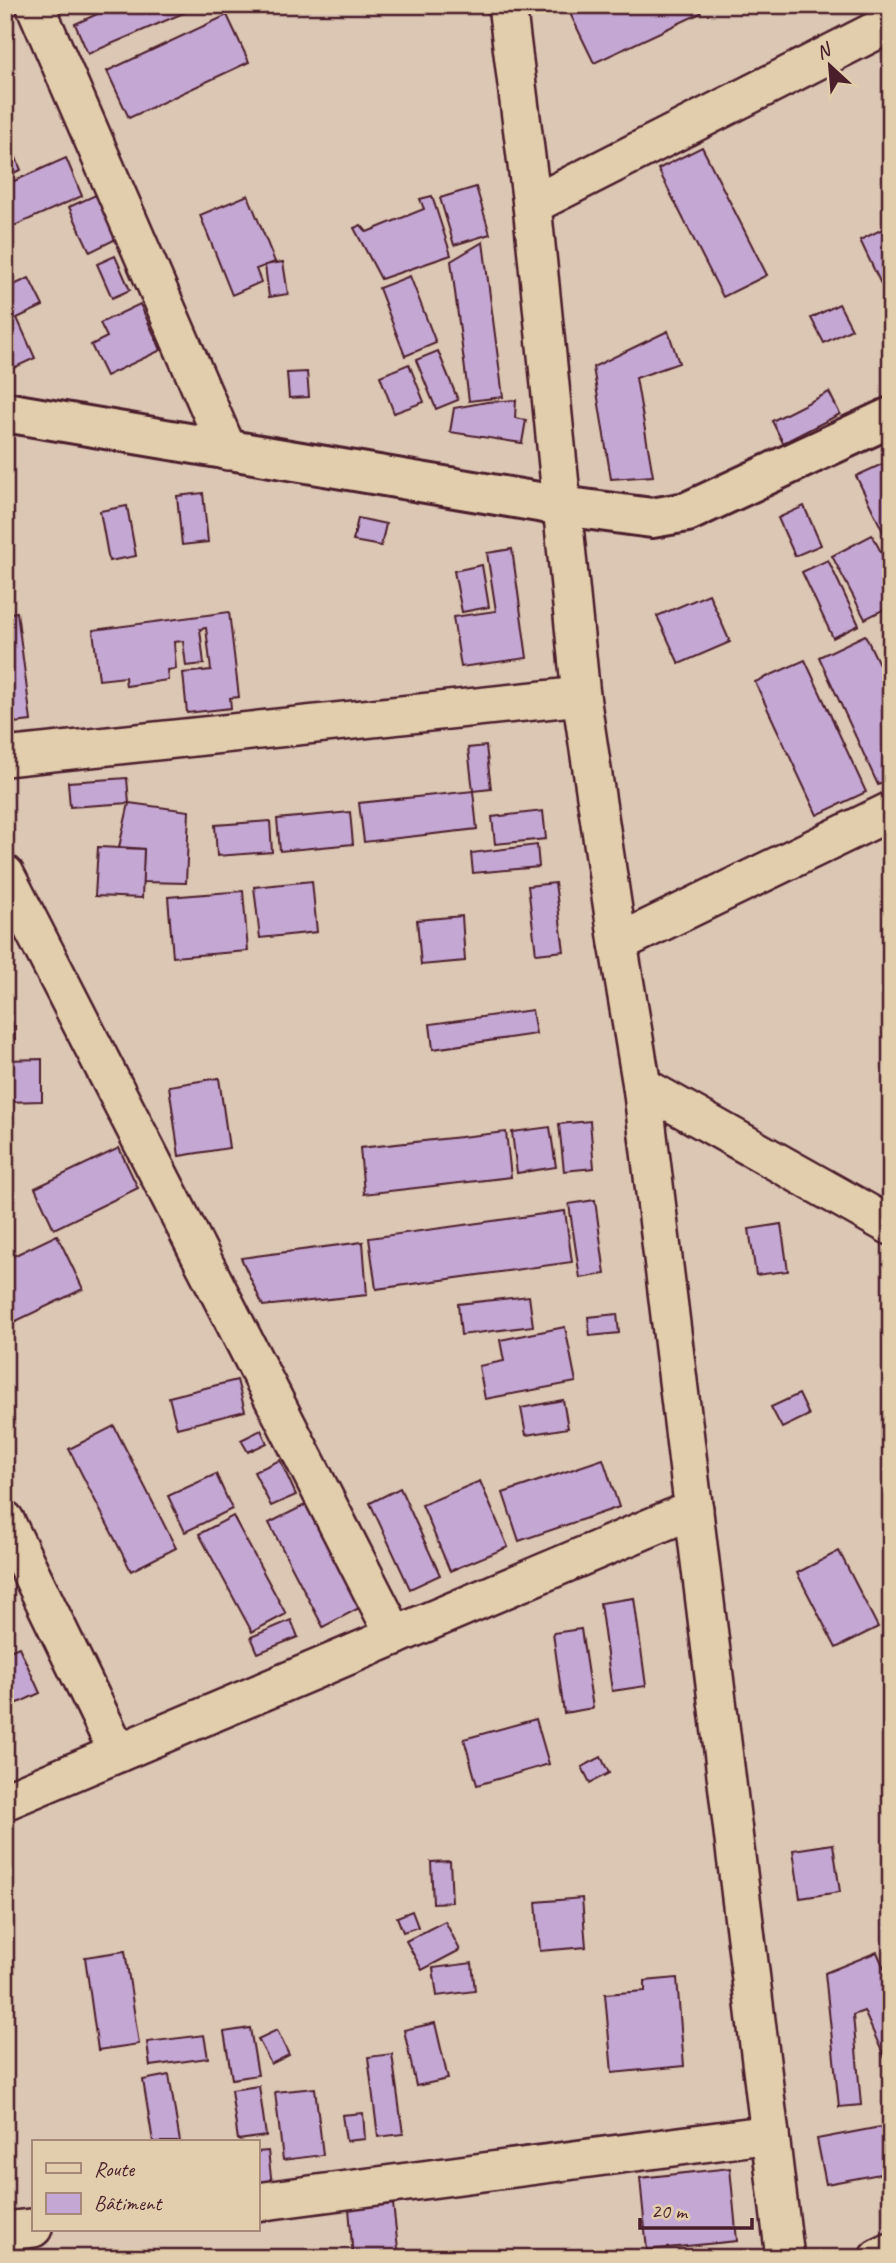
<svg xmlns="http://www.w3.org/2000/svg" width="896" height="2263" font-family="Caveat,sans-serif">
  <rect width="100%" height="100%" fill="#dcc6b4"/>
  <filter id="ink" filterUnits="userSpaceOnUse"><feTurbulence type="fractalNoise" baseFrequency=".0143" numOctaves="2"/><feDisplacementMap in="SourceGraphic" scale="14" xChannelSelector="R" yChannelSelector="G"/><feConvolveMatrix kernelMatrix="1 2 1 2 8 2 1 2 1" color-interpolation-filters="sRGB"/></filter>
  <g filter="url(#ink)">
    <g fill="#c5a7d3" stroke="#4a1f2b" stroke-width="2">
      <polygon points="102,5 202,5 88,54 75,24 104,11"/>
      <polygon points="566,5 698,5 701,13 594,63"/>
      <polygon points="227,15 249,62 129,118 107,71"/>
      <polygon points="5,131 21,170 5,176"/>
      <polygon points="702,147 767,275 723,297 658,169"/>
      <polygon points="66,158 82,196 5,230 5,185"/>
      <polygon points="476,187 490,234 454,245 440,198"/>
      <polygon points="98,194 118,238 90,252 69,207"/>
      <polygon points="248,195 275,262 256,269 261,282 232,295 200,215"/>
      <polygon points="432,196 451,255 381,279 354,228 361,225 367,232 424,209 420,199"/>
      <polygon points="891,225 891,305 860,240"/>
      <polygon points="483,242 503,397 469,401 451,261"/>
      <polygon points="115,256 130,290 112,298 97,264"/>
      <polygon points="283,262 288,294 269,297 265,265"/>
      <polygon points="410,276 436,343 405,356 379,288"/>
      <polygon points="29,278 43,306 17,318 35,358 9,370 5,361 5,289"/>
      <polygon points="140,304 161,350 106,376 91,345 107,337 100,323"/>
      <polygon points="839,304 852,329 824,343 811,318"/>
      <polygon points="668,331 679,363 636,378 653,476 611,479 593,367"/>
      <polygon points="438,351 458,400 436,409 416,360"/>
      <polygon points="409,364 424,402 394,413 380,376"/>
      <polygon points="307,372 309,397 289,398 287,373"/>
      <polygon points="829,392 840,414 783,443 772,421"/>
      <polygon points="516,400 515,418 526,420 522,443 450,432 454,408 487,402"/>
      <polygon points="891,460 891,548 856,476"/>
      <polygon points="203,493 208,542 182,545 177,496"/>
      <polygon points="127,506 136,556 109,561 100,511"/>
      <polygon points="804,506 821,545 795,556 778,518"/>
      <polygon points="358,518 386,524 381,546 353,541"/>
      <polygon points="872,535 891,571 891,606 865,619 832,556"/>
      <polygon points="512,549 527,658 461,667 453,617 496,611 487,553"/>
      <polygon points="828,560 859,625 833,638 802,572"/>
      <polygon points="482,565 489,607 462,612 454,571"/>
      <polygon points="709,594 730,642 679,664 657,616"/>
      <polygon points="17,612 31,721 5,724 5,614"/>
      <polygon points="229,612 239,697 230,698 231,708 187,713 183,673 211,670 206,628 200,629 204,664 186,666 183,641 174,642 176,669 167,670 168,680 126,686 125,677 99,680 93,630"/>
      <polygon points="865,635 891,689 891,779 878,785 819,657"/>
      <polygon points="805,660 866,792 817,815 755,682"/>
      <polygon points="486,746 491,789 473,791 468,748"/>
      <polygon points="127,778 129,803 70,807 68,782"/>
      <polygon points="473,791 477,829 364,842 359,803"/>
      <polygon points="129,803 189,811 186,883 142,882 144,849 119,847"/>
      <polygon points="543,811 546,839 495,844 492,817"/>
      <polygon points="350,812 353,844 280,851 277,819"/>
      <polygon points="270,821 272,852 217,856 215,825"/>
      <polygon points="537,845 539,867 473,873 471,853"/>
      <polygon points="98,847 144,849 142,898 95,896"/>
      <polygon points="312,881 317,932 260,938 254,887"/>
      <polygon points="555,883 564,951 536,954 528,886"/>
      <polygon points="243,891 248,951 173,957 168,897"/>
      <polygon points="462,916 465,961 421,965 417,920"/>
      <polygon points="532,1010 536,1034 433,1049 430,1024"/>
      <polygon points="5,1026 15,1026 15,1043 5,1044"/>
      <polygon points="42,1059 42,1101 5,1102 5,1060"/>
      <polygon points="219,1078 229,1148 179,1156 169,1086"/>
      <polygon points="590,1121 594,1168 564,1171 559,1124"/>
      <polygon points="550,1127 556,1167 517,1173 512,1132"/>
      <polygon points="506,1132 511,1177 364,1194 360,1148"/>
      <polygon points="119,1148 138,1188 54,1229 35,1188"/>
      <polygon points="595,1200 605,1274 580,1278 569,1204"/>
      <polygon points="565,1211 572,1262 376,1289 369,1238"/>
      <polygon points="781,1224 788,1271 756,1275 749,1229"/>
      <polygon points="57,1235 83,1289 12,1323 5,1308 5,1260"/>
      <polygon points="363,1242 367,1295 263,1306 241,1258"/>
      <polygon points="529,1296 533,1326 461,1335 458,1304"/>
      <polygon points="617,1314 619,1333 590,1336 588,1317"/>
      <polygon points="565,1327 576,1382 485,1399 479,1366 504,1361 500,1340"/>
      <polygon points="237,1380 245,1411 177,1428 169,1397"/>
      <polygon points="799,1394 809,1415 782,1428 771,1407"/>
      <polygon points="563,1400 568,1428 526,1435 521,1408"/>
      <polygon points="114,1426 176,1548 131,1571 69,1449"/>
      <polygon points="261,1430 267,1443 248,1452 241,1440"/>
      <polygon points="603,1459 619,1507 519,1541 503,1493"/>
      <polygon points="280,1460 296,1495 271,1506 254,1472"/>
      <polygon points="216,1474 232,1509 185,1532 168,1496"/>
      <polygon points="480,1481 508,1547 450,1571 422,1505"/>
      <polygon points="400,1488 440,1575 410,1589 370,1503"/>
      <polygon points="309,1503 361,1607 323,1627 269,1523"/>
      <polygon points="233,1516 286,1614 252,1632 199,1534"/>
      <polygon points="839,1551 878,1627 836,1648 797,1573"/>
      <polygon points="634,1598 646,1686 612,1691 600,1603"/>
      <polygon points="291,1620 298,1637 258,1653 251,1637"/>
      <polygon points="581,1629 593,1708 564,1713 553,1633"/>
      <polygon points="19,1647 40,1693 5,1709 5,1653"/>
      <polygon points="536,1719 549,1764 477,1785 464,1739"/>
      <polygon points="601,1757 609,1773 590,1783 582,1767"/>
      <polygon points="833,1844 840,1892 800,1898 793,1850"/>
      <polygon points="450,1861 452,1902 433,1903 431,1862"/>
      <polygon points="582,1898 586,1947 540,1951 536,1902"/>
      <polygon points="412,1911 418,1927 403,1932 397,1917"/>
      <polygon points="445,1921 460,1950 422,1970 406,1941"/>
      <polygon points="125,1951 139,2044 98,2050 85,1957"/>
      <polygon points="877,1952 891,1984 891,2072 864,2011 853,2015 861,2105 839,2107 825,1973"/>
      <polygon points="472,1963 475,1991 437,1996 433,1968"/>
      <polygon points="677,1978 684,2066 612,2073 605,1994 645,1991 645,1981"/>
      <polygon points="435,2023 448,2079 416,2086 404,2030"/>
      <polygon points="250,2028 258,2075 232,2079 224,2032"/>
      <polygon points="277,2030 289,2055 271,2064 258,2039"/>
      <polygon points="204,2035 208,2058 150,2066 147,2042"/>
      <polygon points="392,2054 403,2134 378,2137 368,2057"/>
      <polygon points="169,2075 180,2142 153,2142 143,2080"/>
      <polygon points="259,2086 266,2136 238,2140 231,2090"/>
      <polygon points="315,2088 323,2155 283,2160 275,2092"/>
      <polygon points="363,2113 365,2139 346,2141 342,2115"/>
      <polygon points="891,2125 891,2172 826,2184 817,2139"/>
      <polygon points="268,2151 272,2185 257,2188 257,2152"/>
      <polygon points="730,2168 737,2241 647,2250 640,2178"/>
      <polygon points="393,2204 399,2257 353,2258 349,2208"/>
    </g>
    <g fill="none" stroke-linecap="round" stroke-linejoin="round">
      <g stroke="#4a1f2b" stroke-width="42">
        <g id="street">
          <polyline points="35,5 228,451"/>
          <polyline points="507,5 532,205 581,696 618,943 642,1086 785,2258"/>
          <polyline points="532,205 891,23"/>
          <polyline points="5,757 581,696"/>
          <polyline points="5,874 395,1636"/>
          <polyline points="618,943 891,811"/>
          <polyline points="642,1086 891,1226"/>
          <polyline points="5,1520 118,1753"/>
          <polyline points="5,1801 694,1509"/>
          <polyline points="257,2202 770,2134"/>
          <polyline points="5,2231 33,2228"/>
          <polyline points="878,2258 891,2252"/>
        </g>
      </g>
      <g stroke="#4a1f2b" stroke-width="44">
        <polyline id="secondary" points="5,412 562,506 652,518 687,512 891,417"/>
      </g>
      <use href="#street" stroke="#e2ceac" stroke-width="37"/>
      <use href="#secondary" stroke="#e2ceac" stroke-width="38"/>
    </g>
  </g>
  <rect width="896" height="2263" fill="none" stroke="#e2ceac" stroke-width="28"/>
  <rect x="14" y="14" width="868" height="2235" fill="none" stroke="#4a1f2b" stroke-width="2.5" filter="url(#ink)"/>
  <rect x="32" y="2140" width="228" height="91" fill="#e2ceac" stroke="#a58878" stroke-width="2"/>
  <rect x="46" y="2163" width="35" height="10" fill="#e2ceac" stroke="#a58878" stroke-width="2"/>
  <text x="94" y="2176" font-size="21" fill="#4a1f2b">Route</text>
  <rect x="46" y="2193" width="35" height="21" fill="#c5a7d3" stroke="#a58878" stroke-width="2"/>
  <text x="94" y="2210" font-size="21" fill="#4a1f2b">Bâtiment</text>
  <g transform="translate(830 66) rotate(334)" stroke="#e2ceac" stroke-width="5" paint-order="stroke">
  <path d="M0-5L12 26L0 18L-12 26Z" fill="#4a1f2b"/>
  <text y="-10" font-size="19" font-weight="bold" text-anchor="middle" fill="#4a1f2b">N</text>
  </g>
  <path d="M640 2218v10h112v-10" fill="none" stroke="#4a1f2b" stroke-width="3.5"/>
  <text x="651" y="2218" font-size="21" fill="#4a1f2b" stroke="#e2ceac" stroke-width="5" paint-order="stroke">20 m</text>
</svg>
